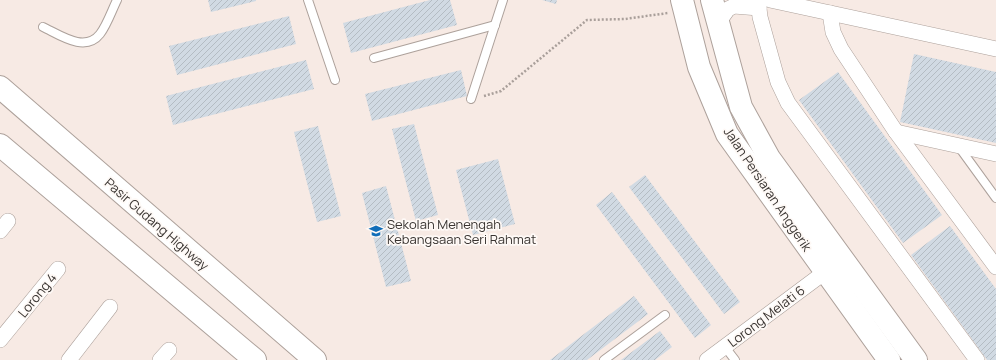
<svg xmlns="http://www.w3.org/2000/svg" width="996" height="360" font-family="Manrope,sans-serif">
  <defs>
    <pattern id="building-hatch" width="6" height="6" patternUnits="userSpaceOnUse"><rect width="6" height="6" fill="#d1dae3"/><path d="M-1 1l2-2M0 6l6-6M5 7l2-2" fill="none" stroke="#b4bcc3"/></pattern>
  </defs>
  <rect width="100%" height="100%" fill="#f7eae4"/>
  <g fill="url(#building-hatch)">
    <polygon points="208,0 256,0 256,1 211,12"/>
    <polygon points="430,0 450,0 457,25 351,53 343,23"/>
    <polygon points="542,0 557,0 556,4"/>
    <polygon points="289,16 296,44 177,75 169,46"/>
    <polygon points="914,54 996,72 996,143 900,122"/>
    <polygon points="306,60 314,89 173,125 166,96"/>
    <polygon points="461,70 467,96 372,121 365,94"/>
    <polygon points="838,72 942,215 903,243 799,100"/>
    <polygon points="414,124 438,215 416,221 392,129"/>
    <polygon points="318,126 341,216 317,222 294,132"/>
    <polygon points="498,159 515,224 473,235 456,170"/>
    <polygon points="645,175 740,302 724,314 629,187"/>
    <polygon points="386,186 411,281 386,287 362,193"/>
    <polygon points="612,192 711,325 695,338 596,205"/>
    <polygon points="950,226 996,289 996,360 987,360 911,255"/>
    <polygon points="634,296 648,314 587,360 550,360"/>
    <polygon points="660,331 672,347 655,360 621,360"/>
  </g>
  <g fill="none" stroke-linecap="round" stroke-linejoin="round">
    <g stroke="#ada19b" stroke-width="10">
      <g id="lane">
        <polyline points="308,0 335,80"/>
        <path d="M 43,27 C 60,35 85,53 100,34 C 107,25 112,10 117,0"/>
        <polyline points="374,58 495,25"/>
        <polyline points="471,99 503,0"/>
        <polyline points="959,147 996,198"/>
        <polyline points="725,347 735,360"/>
        <polyline points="604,360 665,315"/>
      </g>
    </g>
    <g stroke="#ada19b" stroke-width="16">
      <g id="street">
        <polyline points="758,0 760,17 778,82 788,103 977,360"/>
        <polyline points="770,0 996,49"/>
        <polyline points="830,13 833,32 841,49 896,132 996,267"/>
        <polyline points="718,23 728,9 734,6 759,8"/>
        <polyline points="896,132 996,154"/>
        <polyline points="0,231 8,221"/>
        <polyline points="0,340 58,269"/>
        <polyline points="69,360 110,307"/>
        <polyline points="160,360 169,350"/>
        <polyline points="707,360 825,272"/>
      </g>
    </g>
    <g stroke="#ada19b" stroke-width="24">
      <g id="secondary">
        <polyline points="682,0 699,67 727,134 889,360"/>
        <polyline points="712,0 741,107 769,158 916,360"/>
      </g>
    </g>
    <g stroke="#ada19b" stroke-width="24">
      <g id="highway">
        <polyline points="0,87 315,360"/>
        <polyline points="0,145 255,360"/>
      </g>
    </g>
    <polyline stroke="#a99f9a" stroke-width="2.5" stroke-dasharray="2 2" stroke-linecap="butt" points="484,96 501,91 587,20 625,19 668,13"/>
    <use href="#lane" stroke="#fff" stroke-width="8"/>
    <use href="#street" stroke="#fff" stroke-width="15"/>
    <use href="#secondary" stroke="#fff" stroke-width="22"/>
    <use href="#highway" stroke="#fff" stroke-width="22"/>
  </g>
  <defs>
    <g id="school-bare" transform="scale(1.08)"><path d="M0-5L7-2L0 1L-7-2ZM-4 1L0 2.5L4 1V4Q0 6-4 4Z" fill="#0f6db9" stroke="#fef9f6" stroke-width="2.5" paint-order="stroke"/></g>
  </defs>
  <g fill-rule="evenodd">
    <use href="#school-bare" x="376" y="231"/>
  </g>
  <g text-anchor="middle" stroke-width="3.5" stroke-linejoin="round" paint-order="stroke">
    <g font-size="13" fill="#393431" stroke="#fef9f6">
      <text transform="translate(768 189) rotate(56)" y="5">Jalan Persiaran Anggerik</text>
      <text transform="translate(157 224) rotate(41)" y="5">Pasir Gudang Highway</text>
      <text transform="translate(37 295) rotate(-51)" y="5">Lorong 4</text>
      <text transform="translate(766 316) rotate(-37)" y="5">Lorong Melati 6</text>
    </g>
    <g font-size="13" fill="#393431" stroke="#fef9f6" text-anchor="start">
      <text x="387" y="229">Sekolah Menengah<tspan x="387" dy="15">Kebangsaan Seri Rahmat</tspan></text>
    </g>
  </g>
</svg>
